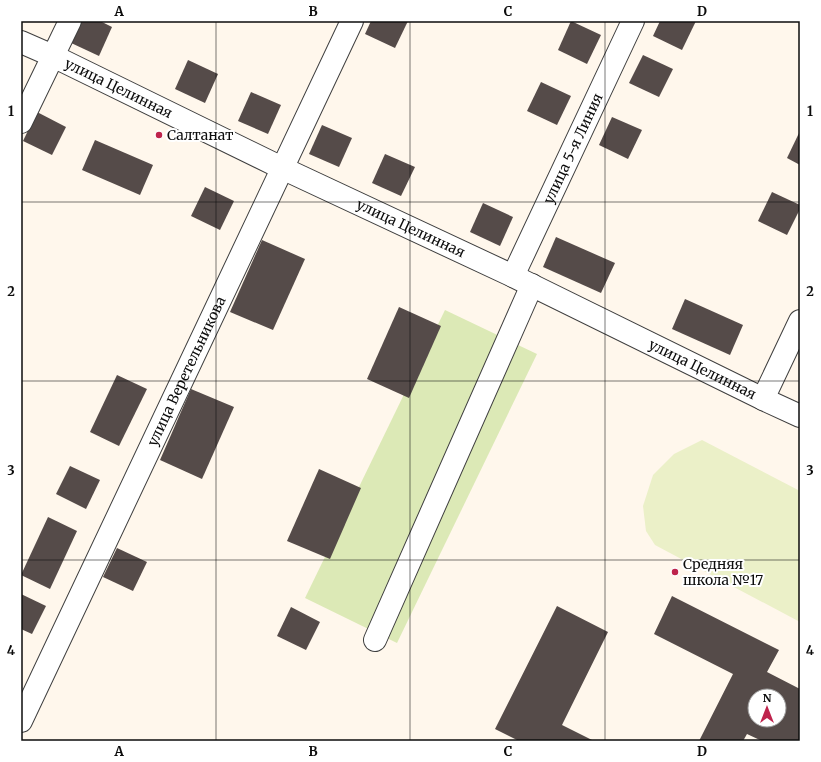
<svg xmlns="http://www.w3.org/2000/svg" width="821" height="762" font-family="Merriweather,serif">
  <rect width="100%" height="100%" fill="#fff7ec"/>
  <polygon fill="#dce9b6" points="445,310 537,354 397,643 305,598"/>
  <polygon fill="#ebf0c8" points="702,440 800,491 800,622 655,545 646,531 643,506 653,475 674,454"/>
  <g fill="#554b49" fill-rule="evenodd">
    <polygon points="79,21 100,21 112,27 99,56 69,42"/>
    <polygon points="371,21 408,21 395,48 365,34"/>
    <polygon points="571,21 601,35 587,64 558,50"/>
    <polygon points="660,21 696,21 682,50 653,36"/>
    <polygon points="643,55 673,69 659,97 629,83"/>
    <polygon points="188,60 218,74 205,103 175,89"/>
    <polygon points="541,82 571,96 557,125 527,111"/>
    <polygon points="251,92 281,105 268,134 238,121"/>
    <polygon points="37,112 66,127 52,155 23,141"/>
    <polygon points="612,117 642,130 628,159 599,145"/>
    <polygon points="322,125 352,138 339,167 309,154"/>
    <polygon points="800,131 800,165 787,158"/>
    <polygon points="95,140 153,165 140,195 82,170"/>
    <polygon points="385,154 415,167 401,196 372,183"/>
    <polygon points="205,187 234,201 220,230 191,216"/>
    <polygon points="772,192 800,205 800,209 787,235 758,221"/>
    <polygon points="483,203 513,217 500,246 470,232"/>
    <polygon points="556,237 615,263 601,293 543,267"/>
    <polygon points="262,240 305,259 273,330 230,312"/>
    <polygon points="685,299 743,325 730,355 672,329"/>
    <polygon points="399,307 441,326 409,398 367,379"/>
    <polygon points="117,375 147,389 119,446 90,432"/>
    <polygon points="191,389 234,407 202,479 160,460"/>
    <polygon points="70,466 100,480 86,509 56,494"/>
    <polygon points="319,469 361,488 330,559 287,541"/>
    <polygon points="48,517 77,531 50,589 21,575"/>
    <polygon points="117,548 147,562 133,591 103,577"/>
    <polygon points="21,594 46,606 32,634 21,629"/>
    <path d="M 672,596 L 779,650 L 767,672 L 800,689 L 800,741 L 762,741 L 747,734 L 743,741 L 699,741 L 733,674 L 654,634 ZM 755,696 L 779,696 L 779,720 L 755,720 Z"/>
    <polygon points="557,606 608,632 562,725 594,741 519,741 495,729"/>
    <polygon points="291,607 320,622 306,650 277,636"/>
  </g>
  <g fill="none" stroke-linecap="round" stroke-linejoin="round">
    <g stroke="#3f3f3f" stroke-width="24">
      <g id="minor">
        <path id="s1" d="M 21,42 L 53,56 L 282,168 L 513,276 L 763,399 L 800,416"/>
        <polyline points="21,122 70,21"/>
        <path id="s2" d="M 513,276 L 633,21"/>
        <polyline points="763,399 800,321"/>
        <polyline points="375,640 532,285"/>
        <path id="s3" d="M 21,721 L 352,21"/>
      </g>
    </g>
    <use href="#minor" stroke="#fff" stroke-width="22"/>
  </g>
  <path fill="none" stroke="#0c0c0c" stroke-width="1" stroke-opacity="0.55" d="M 216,21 L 216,741M 410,21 L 410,741M 605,21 L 605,741M 21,202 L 800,202M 21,381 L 800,381M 21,560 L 800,560"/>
  <g fill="#be234c" stroke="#fff" stroke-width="1.5">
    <circle cx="159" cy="135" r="4"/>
    <circle cx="675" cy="572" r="4"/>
  </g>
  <g text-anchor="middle" stroke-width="4" stroke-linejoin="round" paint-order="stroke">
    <g font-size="14" fill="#0c0c0c" stroke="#fff">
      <text dy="5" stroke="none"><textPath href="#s1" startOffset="108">улица Целинная</textPath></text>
      <text dy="5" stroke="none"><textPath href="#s2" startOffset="141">улица 5-я Линия</textPath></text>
      <text dy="5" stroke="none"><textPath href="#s1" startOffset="432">улица Целинная</textPath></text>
      <text dy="5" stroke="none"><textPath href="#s1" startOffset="756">улица Целинная</textPath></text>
      <text dy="5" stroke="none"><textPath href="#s3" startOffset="387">улица Веретельникова</textPath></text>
    </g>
    <g font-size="14" fill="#0c0c0c" stroke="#fff" text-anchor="start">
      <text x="167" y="140">Салтанат</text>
      <text x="683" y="569">Средняя<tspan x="683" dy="16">школа №17</tspan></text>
    </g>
  </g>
  <rect width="821" height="762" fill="none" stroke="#ffffff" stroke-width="44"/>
  <g transform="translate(767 708)"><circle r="19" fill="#ffffff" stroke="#9e9e9e"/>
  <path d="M0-3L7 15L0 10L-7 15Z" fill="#be234c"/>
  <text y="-6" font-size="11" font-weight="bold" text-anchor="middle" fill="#0c0c0c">N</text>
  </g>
  <rect x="22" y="22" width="777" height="718" fill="none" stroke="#0c0c0c" stroke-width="1.5"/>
  <g font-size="13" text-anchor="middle" font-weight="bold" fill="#0c0c0c">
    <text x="119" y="16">A</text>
    <text x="313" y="16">B</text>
    <text x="508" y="16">C</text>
    <text x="702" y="16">D</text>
    <text x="11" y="116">1</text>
    <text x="810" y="116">1</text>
    <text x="11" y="296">2</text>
    <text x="810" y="296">2</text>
    <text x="11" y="475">3</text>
    <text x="810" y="475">3</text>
    <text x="11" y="655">4</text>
    <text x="810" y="655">4</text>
    <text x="119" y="756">A</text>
    <text x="313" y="756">B</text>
    <text x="508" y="756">C</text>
    <text x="702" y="756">D</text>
  </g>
</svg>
